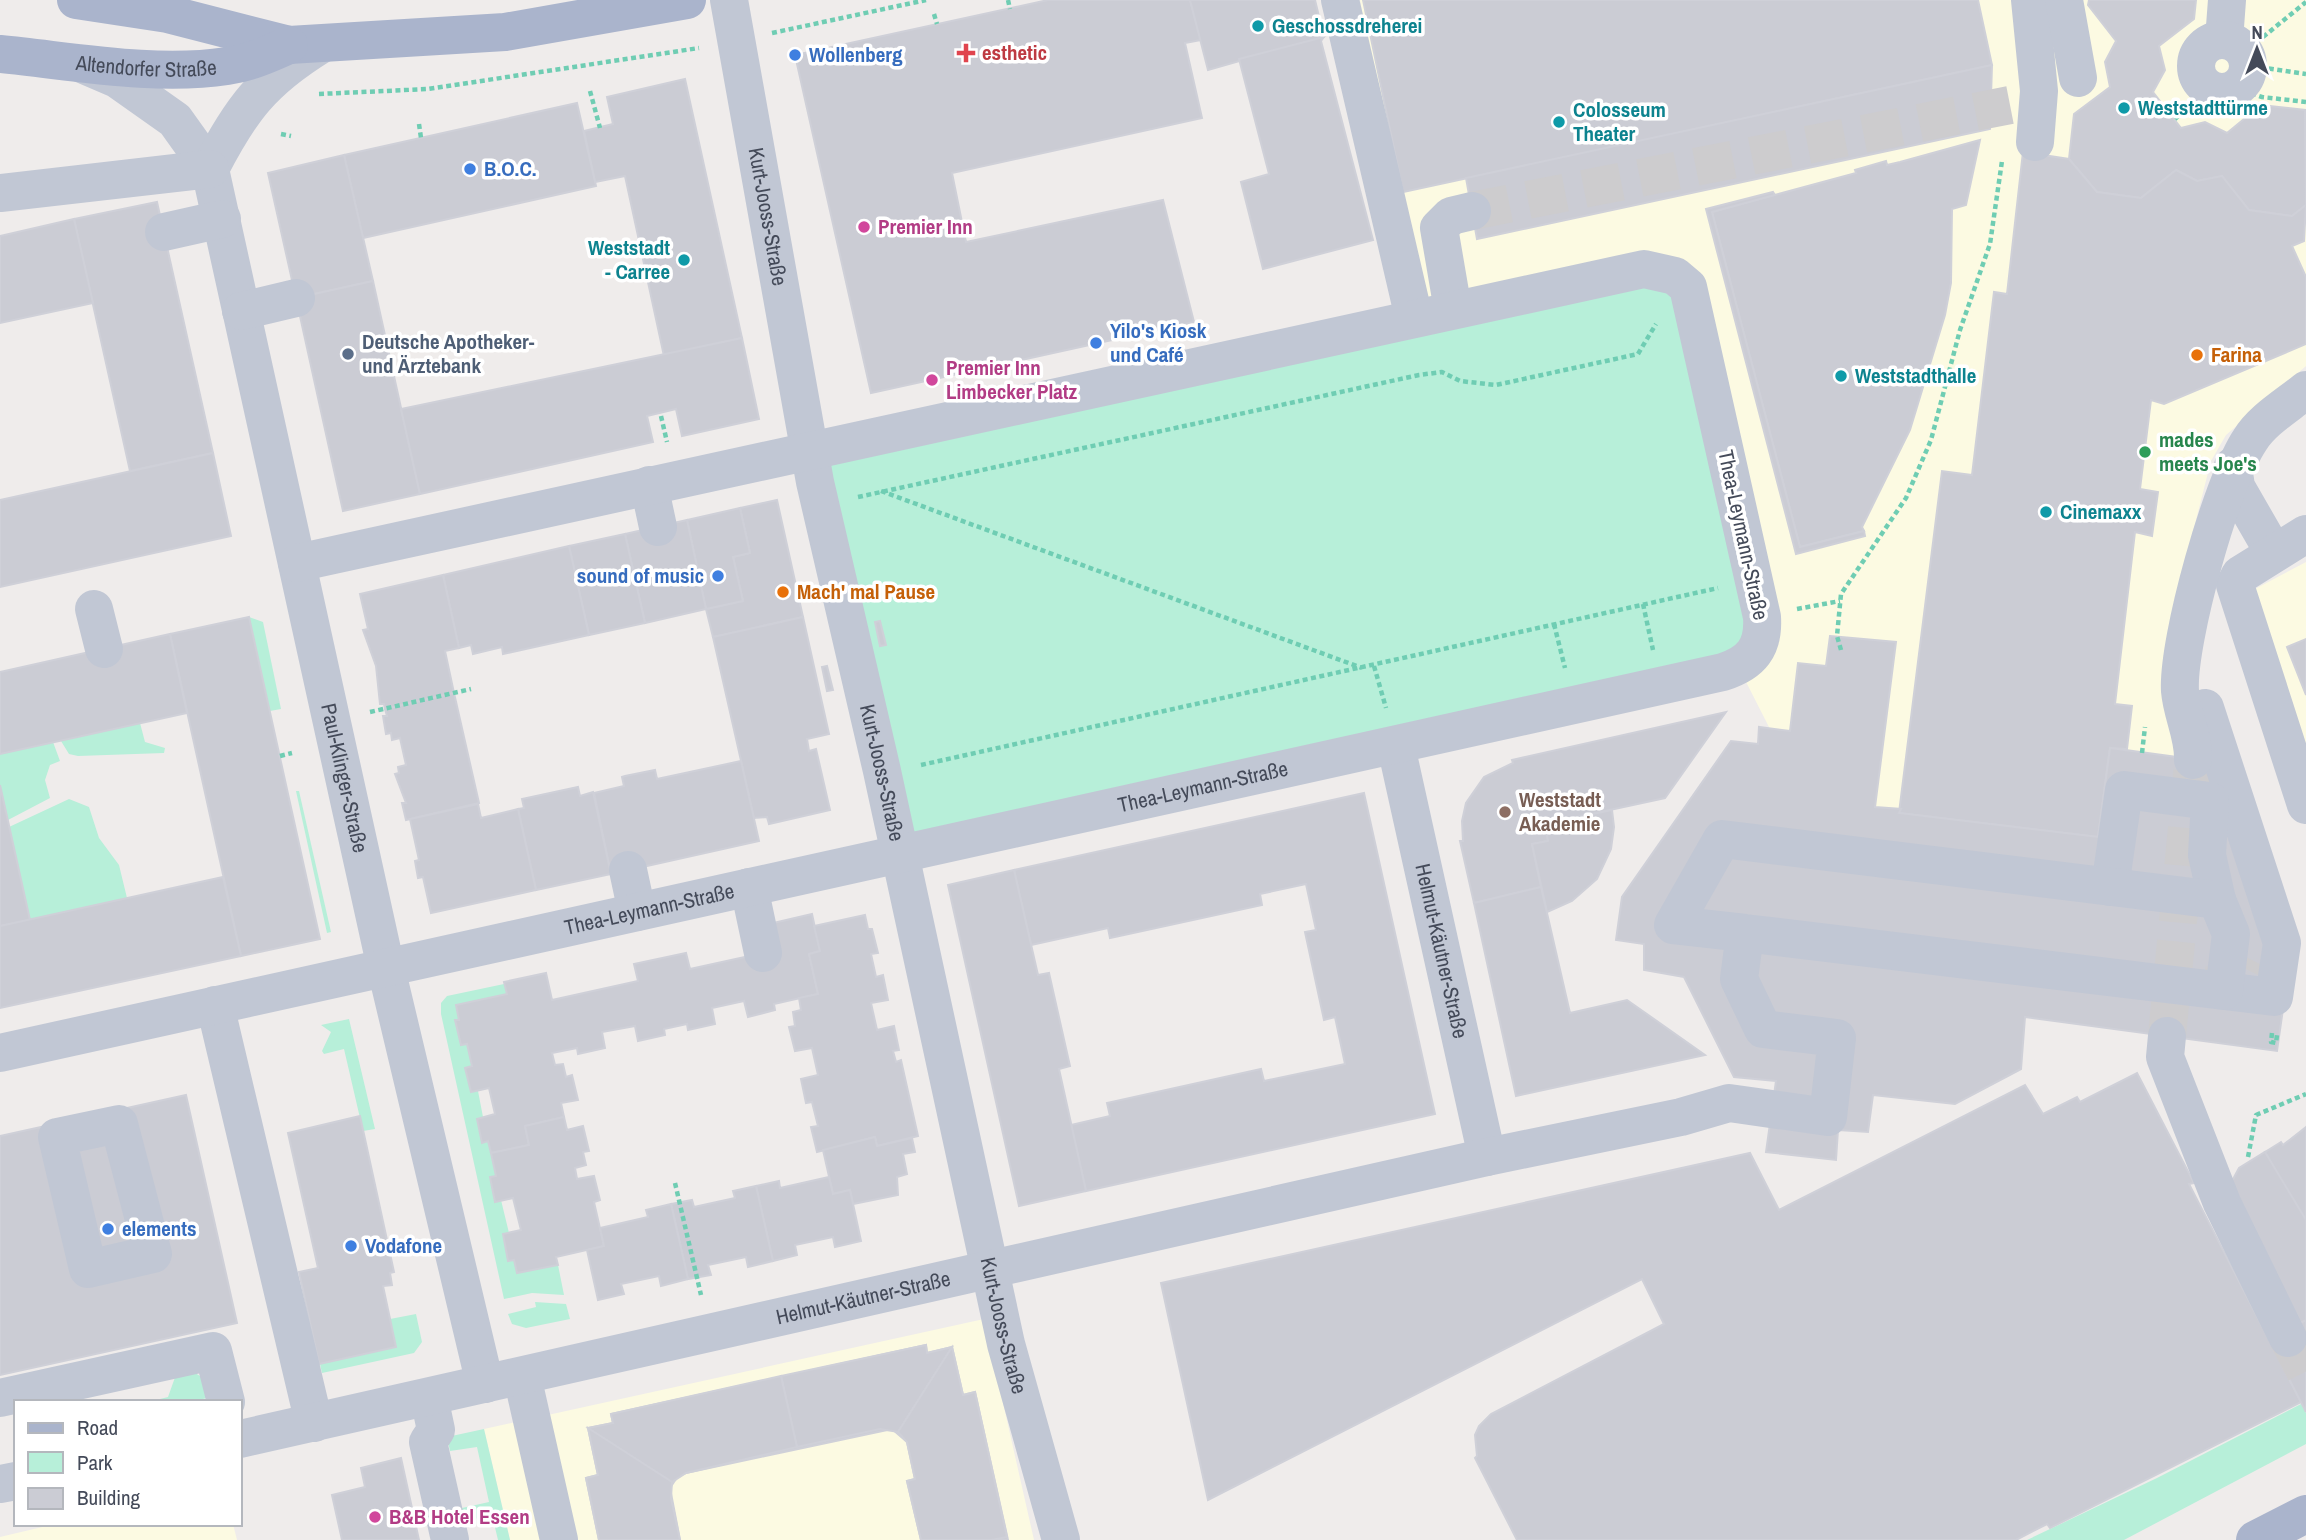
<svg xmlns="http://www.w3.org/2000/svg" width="2306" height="1540" font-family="'Archivo Narrow',sans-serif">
  <rect width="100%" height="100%" fill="#efeceb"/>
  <g fill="#fcfae2">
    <polygon points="1360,0 2306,0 2306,366 2226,435 2211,461 2171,618 2193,770 1949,914 1771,731 1741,672 1418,311"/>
    <polygon points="2306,562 2306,745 2255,589"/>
    <polygon points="984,1319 1034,1540 510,1540 484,1429"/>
    <polygon points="55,1524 233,1524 237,1540 0,1540 0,1537"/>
  </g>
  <g fill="#b7efd9">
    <polygon points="1672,280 1761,646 900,854 808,451"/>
    <polygon points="249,617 263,622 281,709 270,711"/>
    <polygon points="140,723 145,742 165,748 164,753 78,756 69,754 61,741"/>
    <polygon points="53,742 60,761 50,765 45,780 50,798 8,820 0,785 0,754"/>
    <polygon points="296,791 299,791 331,932 327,933"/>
    <polygon points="69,799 89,807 99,838 119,865 127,898 30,920 9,827"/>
    <polygon points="504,984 507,994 456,1005 459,1020 455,1021 461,1045 467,1044 472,1066 466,1068 471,1092 478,1091 483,1117 477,1119 483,1143 488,1141 496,1176 490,1177 501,1200 509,1233 503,1234 508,1261 514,1260 517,1273 558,1265 564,1295 532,1293 504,1299 441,1014 441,1003 447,996"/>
    <polygon points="349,1019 375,1129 363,1131 344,1049 324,1054 322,1051 331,1032 321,1025"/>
    <polygon points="535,1302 566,1304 570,1319 526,1328 512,1324 508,1314 536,1307"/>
    <polygon points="416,1314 422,1342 414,1353 322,1373 320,1364 390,1319"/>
    <polygon points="178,1369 189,1369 203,1378 207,1398 190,1402 148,1402 168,1397"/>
    <polygon points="2301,1404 2306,1413 2306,1444 2124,1540 2027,1540 2157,1478"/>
    <polygon points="484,1429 510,1540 498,1540 492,1515 465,1521 462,1508 489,1502 477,1447 450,1451 447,1437"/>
  </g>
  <g fill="#cbccd4" stroke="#cfd0d8" stroke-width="2">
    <polygon points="1048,0 1190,0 1201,40 1185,43 1202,118 952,173 966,242 1163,200 1194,322 871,393 795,55"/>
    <polygon points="1190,0 1315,0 1324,37 1208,70"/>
    <polygon points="1363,0 1978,0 1992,65 1403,192"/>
    <polygon points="2089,0 2196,0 2194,19 2159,46 2165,70 2153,92 2181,128 2205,122 2227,133 2261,105 2305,110 2306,205 2292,216 2249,210 2222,176 2197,181 2176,170 2141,198 2097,192 2069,159 2074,114 2110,87 2105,62 2116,41 2088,5"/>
    <polygon points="1324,37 1321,41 1373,240 1263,269 1241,182 1269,174 1239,59"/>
    <polygon points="1992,65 1990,129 1477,239 1466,178"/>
    <polygon points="685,79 742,338 664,356 625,176 595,182 584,131 613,124 607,97"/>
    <polygon points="577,103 596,186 363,238 344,155"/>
    <polygon points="1980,140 1966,205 1952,209 1951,283 1945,315 1910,430 1862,527 1864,531 1800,547 1712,212 1856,173 1855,170 1886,161 1887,165 1900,162"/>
    <polygon points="2023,152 2069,159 2097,192 2141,198 2176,170 2197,181 2222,176 2249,210 2292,216 2306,205 2304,241 2292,246 2306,277 2306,344 2164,404 2151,400 2140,489 2158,492 2152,536 2135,532 2115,704 2132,706 2127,749 2110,748 2098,837 1899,813 1942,471 1972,475 1994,292 2007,294"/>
    <polygon points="344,155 373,281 296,298 268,173"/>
    <polygon points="1773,192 1775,195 1712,212 1800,547 1864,531 1865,536 1796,554 1706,209"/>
    <polygon points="157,202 213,453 130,471 74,219"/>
    <polygon points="74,219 93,303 0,323 0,236"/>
    <polygon points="373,281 420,494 343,511 296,298"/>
    <polygon points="742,338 759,419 682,436 676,409 647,416 653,442 420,494 401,409"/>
    <polygon points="213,453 231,536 0,587 0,500"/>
    <polygon points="777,500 803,617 713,637 706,609 743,601 733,557 750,553 740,508"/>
    <polygon points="740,508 750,553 733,557 743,601 706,609 687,520"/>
    <polygon points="687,520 706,609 645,623 625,534"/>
    <polygon points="625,534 645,623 589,635 569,546"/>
    <polygon points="569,546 589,635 503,654 502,647 473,654 471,645 459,648 443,575"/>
    <polygon points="443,575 459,648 445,651 454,693 385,709 384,704 380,704 376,666 363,630 368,629 360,594"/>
    <polygon points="249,617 320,939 241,956 170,634"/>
    <polygon points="803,617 829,734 807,739 809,751 816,749 830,810 769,824 767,817 754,818 713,637"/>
    <polygon points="880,621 886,645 880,646 875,622"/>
    <polygon points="170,634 187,713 0,754 0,672"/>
    <polygon points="1830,636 1896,642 1875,807 1901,809 1899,813 2098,837 2110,748 2206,761 2265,937 2289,967 2277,1051 2025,1017 2021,1069 1955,1104 1873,1095 1868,1132 1838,1130 1836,1160 1766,1152 1776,1081 1734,1077 1684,977 1644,970 1644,944 1616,940 1622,897 1731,741 1758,744 1759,727 1790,731 1798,663 1826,666"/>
    <polygon points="2306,639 2306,695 2287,647"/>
    <polygon points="827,666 833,690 827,691 822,667"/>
    <polygon points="454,693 479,803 406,820 402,803 406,803 395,774 399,773 398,767 406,765 400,738 392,740 391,733 386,734 383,716 387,716 385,709"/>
    <polygon points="1726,712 1665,798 1545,824 1548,841 1532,844 1541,887 1474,903 1460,841 1463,841 1462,821 1466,803 1484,777 1513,763 1512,760"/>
    <polygon points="741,761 759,841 611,874 594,793 624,786 622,777 625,776 655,770 657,779"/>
    <polygon points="0,785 30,920 0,926"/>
    <polygon points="578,787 580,796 593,792 611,874 536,890 518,809 524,808 522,799"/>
    <polygon points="1364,793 1435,1114 1086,1191 1071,1125 1110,1116 1107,1103 1261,1069 1264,1081 1345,1064 1335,1017 1324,1020 1305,932 1316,930 1306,884 1260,894 1262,905 1110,938 1108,928 1031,945 1014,870"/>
    <polygon points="478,804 481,818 518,809 536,890 431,913 423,877 418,878 415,861 419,860 410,819"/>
    <polygon points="1612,810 1614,827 1611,849 1597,879 1572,901 1547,912 1532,844 1548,841 1545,824"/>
    <polygon points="1014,870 1038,975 1049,973 1070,1066 1059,1069 1086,1191 1019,1206 948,885"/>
    <polygon points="223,877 241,956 0,1008 0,926"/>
    <polygon points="1541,887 1570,1013 1627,1000 1705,1055 1516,1096 1474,903"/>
    <polygon points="812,914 820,951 809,954 818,994 774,1004 775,1010 748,1017 744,1001 712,1008 715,1024 688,1030 687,1024 664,1029 665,1035 638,1041 635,1026 602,1032 605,1048 578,1054 577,1048 552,1053 555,1065 563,1064 566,1077 572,1075 578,1100 561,1103 564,1117 525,1126 529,1145 491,1153 488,1141 482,1143 477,1119 495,1114 489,1088 471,1092 465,1068 472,1066 467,1044 461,1045 455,1020 459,1020 456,1005 507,994 504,982 546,973 552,1000 638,981 634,964 686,953 690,969 776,950 769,924"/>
    <polygon points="865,915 868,929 872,929 878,953 871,954 876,977 883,975 888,1000 871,1003 877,1030 894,1026 899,1050 893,1051 896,1062 901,1060 918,1136 877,1146 875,1137 817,1152 811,1127 818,1126 812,1102 806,1103 801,1079 818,1075 812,1048 795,1051 789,1027 795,1026 793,1012 801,1010 799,998 818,994 809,954 820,951 814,926"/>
    <polygon points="2137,1073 2194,1183 2189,1184 2301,1402 2050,1528 2047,1524 2016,1540 1517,1540 1475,1458 1477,1456 1475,1435 1479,1426 1491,1414 1664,1324 1642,1279 1208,1500 1161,1283 1750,1153 1779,1210 2025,1085 2043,1114 2077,1097 2080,1102"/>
    <polygon points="186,1095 237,1323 0,1375 0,1136"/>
    <polygon points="360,1116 394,1272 390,1273 392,1285 383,1286 396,1347 319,1364 299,1272 318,1268 288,1133"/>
    <polygon points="564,1117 567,1130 583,1126 589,1151 583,1152 586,1165 575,1168 577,1179 594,1176 600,1200 594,1202 604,1246 556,1257 558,1265 517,1273 514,1260 508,1261 503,1234 521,1230 513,1198 495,1202 490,1177 496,1176 491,1153 529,1145 525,1126"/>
    <polygon points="2306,1127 2306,1220 2304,1221 2265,1152 2281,1142 2283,1145"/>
    <polygon points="875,1137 877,1146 912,1138 915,1152 903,1154 907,1174 897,1177 898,1195 853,1204 850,1190 833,1194 823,1150"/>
    <polygon points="2265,1152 2306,1220 2306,1320 2290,1329 2225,1194 2239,1168"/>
    <polygon points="829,1177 833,1194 850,1190 861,1241 835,1247 833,1237 795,1245 797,1255 773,1261 756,1186 779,1181 780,1188"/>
    <polygon points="756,1186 773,1261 748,1267 746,1257 708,1265 711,1275 688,1279 671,1204 692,1200 694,1207 735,1198 733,1191"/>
    <polygon points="671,1204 688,1279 661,1286 659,1276 621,1284 624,1294 598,1300 587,1250 604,1246 600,1228 648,1217 646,1210"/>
    <polygon points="2306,1320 2306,1412 2265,1332 2288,1330"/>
    <polygon points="926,1345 927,1353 952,1347 963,1395 975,1392 1008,1540 921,1540 907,1481 915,1479 907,1442 892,1429 686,1473 678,1476 670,1488 680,1540 599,1540 586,1478 598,1475 588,1428 613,1423 611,1414"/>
    <polygon points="926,1345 927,1353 952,1347 898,1432 880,1429 797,1447 781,1376"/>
    <polygon points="952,1347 963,1395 975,1392 1007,1537 992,1540 921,1540 907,1481 915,1479 907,1442 898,1432"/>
    <polygon points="781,1376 797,1447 686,1473 672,1482 588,1428 613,1423 611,1414"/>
    <polygon points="588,1428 672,1482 671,1498 680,1540 599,1540 586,1478 598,1475"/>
    <polygon points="401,1458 419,1540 342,1540 332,1495 365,1487 361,1468"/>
  </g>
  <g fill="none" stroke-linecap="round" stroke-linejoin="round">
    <g stroke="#cdccce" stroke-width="38" stroke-dasharray="38 19" stroke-linecap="butt">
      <polyline points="1472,211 2010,105"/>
      <polyline points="2203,985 2232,989 2245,984 2256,962"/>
      <polyline points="2167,1036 2193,765"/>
      <polyline points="2288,1338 2306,1373"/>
    </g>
    <g stroke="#6fcdb3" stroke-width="4.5" stroke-dasharray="5 3.5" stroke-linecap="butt">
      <polyline points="1008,0 1010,9"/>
      <polyline points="934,14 937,24"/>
      <polyline points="772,33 926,0"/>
      <polyline points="2263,37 2306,2"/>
      <polyline points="2252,66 2306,74"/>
      <polyline points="2235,88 2262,97 2306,102"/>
      <polyline points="590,91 600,128"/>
      <polyline points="319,94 428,89 699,48"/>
      <polyline points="2175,119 2208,88"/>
      <polyline points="419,124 421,138"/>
      <polyline points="281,134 291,136"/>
      <polyline points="661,416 667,442"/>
      <polyline points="881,491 1362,668"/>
      <polyline points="858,497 1419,375 1442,372 1460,381 1496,385 1638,354 1656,324"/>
      <polyline points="1643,604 1653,650"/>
      <polyline points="1797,609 1840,601"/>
      <polyline points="1554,624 1565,668"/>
      <polyline points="1841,650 1837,636 1841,594 1906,498 1931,440 1960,330 1990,244 2002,161"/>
      <polyline points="1374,666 1386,708"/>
      <polyline points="370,712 471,689"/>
      <polyline points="2142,753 2145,727"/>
      <polyline points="280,756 292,753"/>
      <polyline points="921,765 1718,588"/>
      <polyline points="2272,1033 2271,1042 2276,1043 2277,1035"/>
      <polyline points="2248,1157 2256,1115 2306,1094"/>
      <polyline points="675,1183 701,1295"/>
    </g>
    <g stroke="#c1c7d4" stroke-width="38">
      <path id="s1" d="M 729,0 L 815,482 L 882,771 L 1006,1344 L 1061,1540"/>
      <polyline points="1340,0 1414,318"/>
      <polyline points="2030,0 2039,91 2035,142"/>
      <polyline points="2064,0 2078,78"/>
      <polyline points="2224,40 2227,0"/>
      <circle cx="2222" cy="66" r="26"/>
      <path id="s2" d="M 82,64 L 117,79 L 175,120 L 210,169 L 386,968 L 485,1384"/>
      <path d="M 210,169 C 241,109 262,81 320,45"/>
      <polyline points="0,193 210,169"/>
      <polyline points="164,232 222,219"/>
      <polyline points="1453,310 1439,228 1451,216 1472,211"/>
      <polyline points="241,311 296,298"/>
      <polyline points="2233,466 2236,487 2274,553"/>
      <polyline points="649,485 658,527"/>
      <polyline points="2306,534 2240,575 2235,585 2306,805"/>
      <polyline points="94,609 104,649"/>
      <polyline points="2205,708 2282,943 2274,997 2224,991"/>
      <path id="s3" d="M 1396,746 L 1487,1157"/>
      <path d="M 2193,760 C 2194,736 2182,715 2180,691 C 2177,641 2222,481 2250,440 C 2262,420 2288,405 2306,390"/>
      <polyline points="628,870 637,912"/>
      <polyline points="749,887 763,953"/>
      <polyline points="2110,887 2124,790 2210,801 2207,855 2217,900"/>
      <polyline points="215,1005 314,1423"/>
      <polyline points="2167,1036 2165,1057 2222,1203 2288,1338"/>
      <path id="s4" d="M 0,1053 L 1723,672 C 1751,663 1764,648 1762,617 L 1688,287 L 1675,276 L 1644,269 L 297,563"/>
      <polygon points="119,1124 153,1254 88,1269 57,1137"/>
      <polyline points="522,1376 559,1540"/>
      <polyline points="429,1397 436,1430 428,1442 450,1540"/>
      <polyline points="0,1398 213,1351 226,1402"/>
      <path id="s5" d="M 240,1439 L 1487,1157 L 1681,1117 L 1729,1103 L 1828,1117 L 1837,1038 L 1763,1029 L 1739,979 L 1745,933 L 1673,925 L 1722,839 L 2217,900 L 2231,934 L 2224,991 L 1745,933"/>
      <polyline points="0,1484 16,1481"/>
    </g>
    <g stroke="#aab4cc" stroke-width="38">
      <polyline points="76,0 168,14 289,45 505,32 687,0"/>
      <path id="s6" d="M 0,54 C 72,61 155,77 227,66 C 249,63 269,54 289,45"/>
      <polyline points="2255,1540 2306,1514"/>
    </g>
  </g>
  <g fill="#0f9aa8" stroke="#fff" stroke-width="2.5">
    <circle cx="1258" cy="26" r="7"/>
    <circle cx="2124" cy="108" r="7"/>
    <circle cx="1559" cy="122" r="7"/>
    <circle cx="684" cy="260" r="7"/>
    <circle cx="1841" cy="376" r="7"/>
    <circle cx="2046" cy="512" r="7"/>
  </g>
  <path fill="#e0444e" stroke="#fff" stroke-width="2.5" d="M962.5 42.5h7v7h7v7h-7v7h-7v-7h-7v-7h7z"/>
  <g fill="#3f7fe0" stroke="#fff" stroke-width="2.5">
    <circle cx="795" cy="55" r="7"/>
    <circle cx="470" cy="169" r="7"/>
    <circle cx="1096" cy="343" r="7"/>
    <circle cx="718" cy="576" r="7"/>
    <circle cx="108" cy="1229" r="7"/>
    <circle cx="351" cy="1246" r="7"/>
  </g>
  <g fill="#d1479c" stroke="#fff" stroke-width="2.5">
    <circle cx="864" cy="227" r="7"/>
    <circle cx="932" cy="380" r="7"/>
    <circle cx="375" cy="1517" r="7"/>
  </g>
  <circle fill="#5c6f8a" stroke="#fff" stroke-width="2.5" cx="348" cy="354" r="7"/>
  <g fill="#e8710a" stroke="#fff" stroke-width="2.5">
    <circle cx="2197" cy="355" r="7"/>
    <circle cx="783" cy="592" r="7"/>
  </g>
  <circle fill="#2e9e5b" stroke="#fff" stroke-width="2.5" cx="2145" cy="452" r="7"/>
  <circle fill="#8d6e63" stroke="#fff" stroke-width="2.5" cx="1505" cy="812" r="7"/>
  <g text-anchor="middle" stroke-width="7" stroke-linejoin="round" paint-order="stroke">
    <g font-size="21" font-weight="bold" fill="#0d838f" stroke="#fff" text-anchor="start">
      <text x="1272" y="33">Geschossdreherei</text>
      <text x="2138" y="115">Weststadttürme</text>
      <text x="1573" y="117">Colosseum<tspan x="1573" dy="24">Theater</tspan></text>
      <text x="670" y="255" text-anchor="end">Weststadt<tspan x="670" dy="24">- Carree</tspan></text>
      <text x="1855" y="383">Weststadthalle</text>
      <text x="2060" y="519">Cinemaxx</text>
    </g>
    <g font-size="21" font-weight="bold" fill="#be3a42" stroke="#fff" text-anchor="start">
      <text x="982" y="60">esthetic</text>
    </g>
    <g font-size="21" font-weight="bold" fill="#366cbe" stroke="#fff" text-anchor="start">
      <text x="809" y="62">Wollenberg</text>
      <text x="484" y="176">B.O.C.</text>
      <text x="1110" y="338">Yilo's Kiosk<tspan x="1110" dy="24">und Café</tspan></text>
      <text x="704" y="583" text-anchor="end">sound of music</text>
      <text x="122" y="1236">elements</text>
      <text x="365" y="1253">Vodafone</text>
    </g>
    <g font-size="21" fill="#444a59" stroke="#fff">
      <text dy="7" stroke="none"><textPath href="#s6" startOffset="147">Altendorfer Straße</textPath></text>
      <text dy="7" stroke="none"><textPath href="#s1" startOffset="220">Kurt-Jooss-Straße</textPath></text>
      <text transform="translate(1743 535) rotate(78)" y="7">Thea-Leymann-Straße</text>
      <text dy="7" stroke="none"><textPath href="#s1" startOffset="788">Kurt-Jooss-Straße</textPath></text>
      <text dy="7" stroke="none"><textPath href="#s2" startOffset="793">Paul-Klinger-Straße</textPath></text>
      <text dy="7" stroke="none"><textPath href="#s4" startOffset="1232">Thea-Leymann-Straße</textPath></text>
      <text dy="7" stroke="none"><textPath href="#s4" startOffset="665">Thea-Leymann-Straße</textPath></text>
      <text dy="7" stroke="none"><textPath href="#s3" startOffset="210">Helmut-Käutner-Straße</textPath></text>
      <text dy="7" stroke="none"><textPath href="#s5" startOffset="639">Helmut-Käutner-Straße</textPath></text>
      <text dy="7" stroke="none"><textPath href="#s1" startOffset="1354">Kurt-Jooss-Straße</textPath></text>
    </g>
    <g font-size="21" font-weight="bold" fill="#b23c85" stroke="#fff" text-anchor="start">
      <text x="878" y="234">Premier Inn</text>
      <text x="946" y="375">Premier Inn<tspan x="946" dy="24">Limbecker Platz</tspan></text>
      <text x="389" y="1524">B&amp;B Hotel Essen</text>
    </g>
    <g font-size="21" font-weight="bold" fill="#4e5e75" stroke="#fff" text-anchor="start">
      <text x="362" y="349">Deutsche Apotheker-<tspan x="362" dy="24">und Ärztebank</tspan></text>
    </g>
    <g font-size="21" font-weight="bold" fill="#c56008" stroke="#fff" text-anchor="start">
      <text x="2211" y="362">Farina</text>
      <text x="797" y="599">Mach' mal Pause</text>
    </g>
    <g font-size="21" font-weight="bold" fill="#27864d" stroke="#fff" text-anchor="start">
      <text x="2159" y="447">mades<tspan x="2159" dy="24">meets Joe's</tspan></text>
    </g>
    <g font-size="21" font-weight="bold" fill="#785e54" stroke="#fff" text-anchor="start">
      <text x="1519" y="807">Weststadt<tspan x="1519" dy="24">Akademie</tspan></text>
    </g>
  </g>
  <rect x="14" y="1400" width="228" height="126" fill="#ffffff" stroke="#b4b7bd" stroke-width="2"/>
  <rect x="28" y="1423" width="35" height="10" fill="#aab4cc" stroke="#b4b7bd" stroke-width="2"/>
  <text x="77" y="1435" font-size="21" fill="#444a59">Road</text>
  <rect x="28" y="1452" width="35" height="21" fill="#b7efd9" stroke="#b4b7bd" stroke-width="2"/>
  <text x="77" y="1470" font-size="21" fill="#444a59">Park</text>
  <rect x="28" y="1488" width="35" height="21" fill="#cbccd4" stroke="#b4b7bd" stroke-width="2"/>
  <text x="77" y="1505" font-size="21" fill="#444a59">Building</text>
  <g transform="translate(2257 49)" stroke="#ffffff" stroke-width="5" paint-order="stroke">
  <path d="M0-5L12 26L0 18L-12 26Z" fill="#444a59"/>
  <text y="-10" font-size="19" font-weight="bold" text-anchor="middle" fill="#444a59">N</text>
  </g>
</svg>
